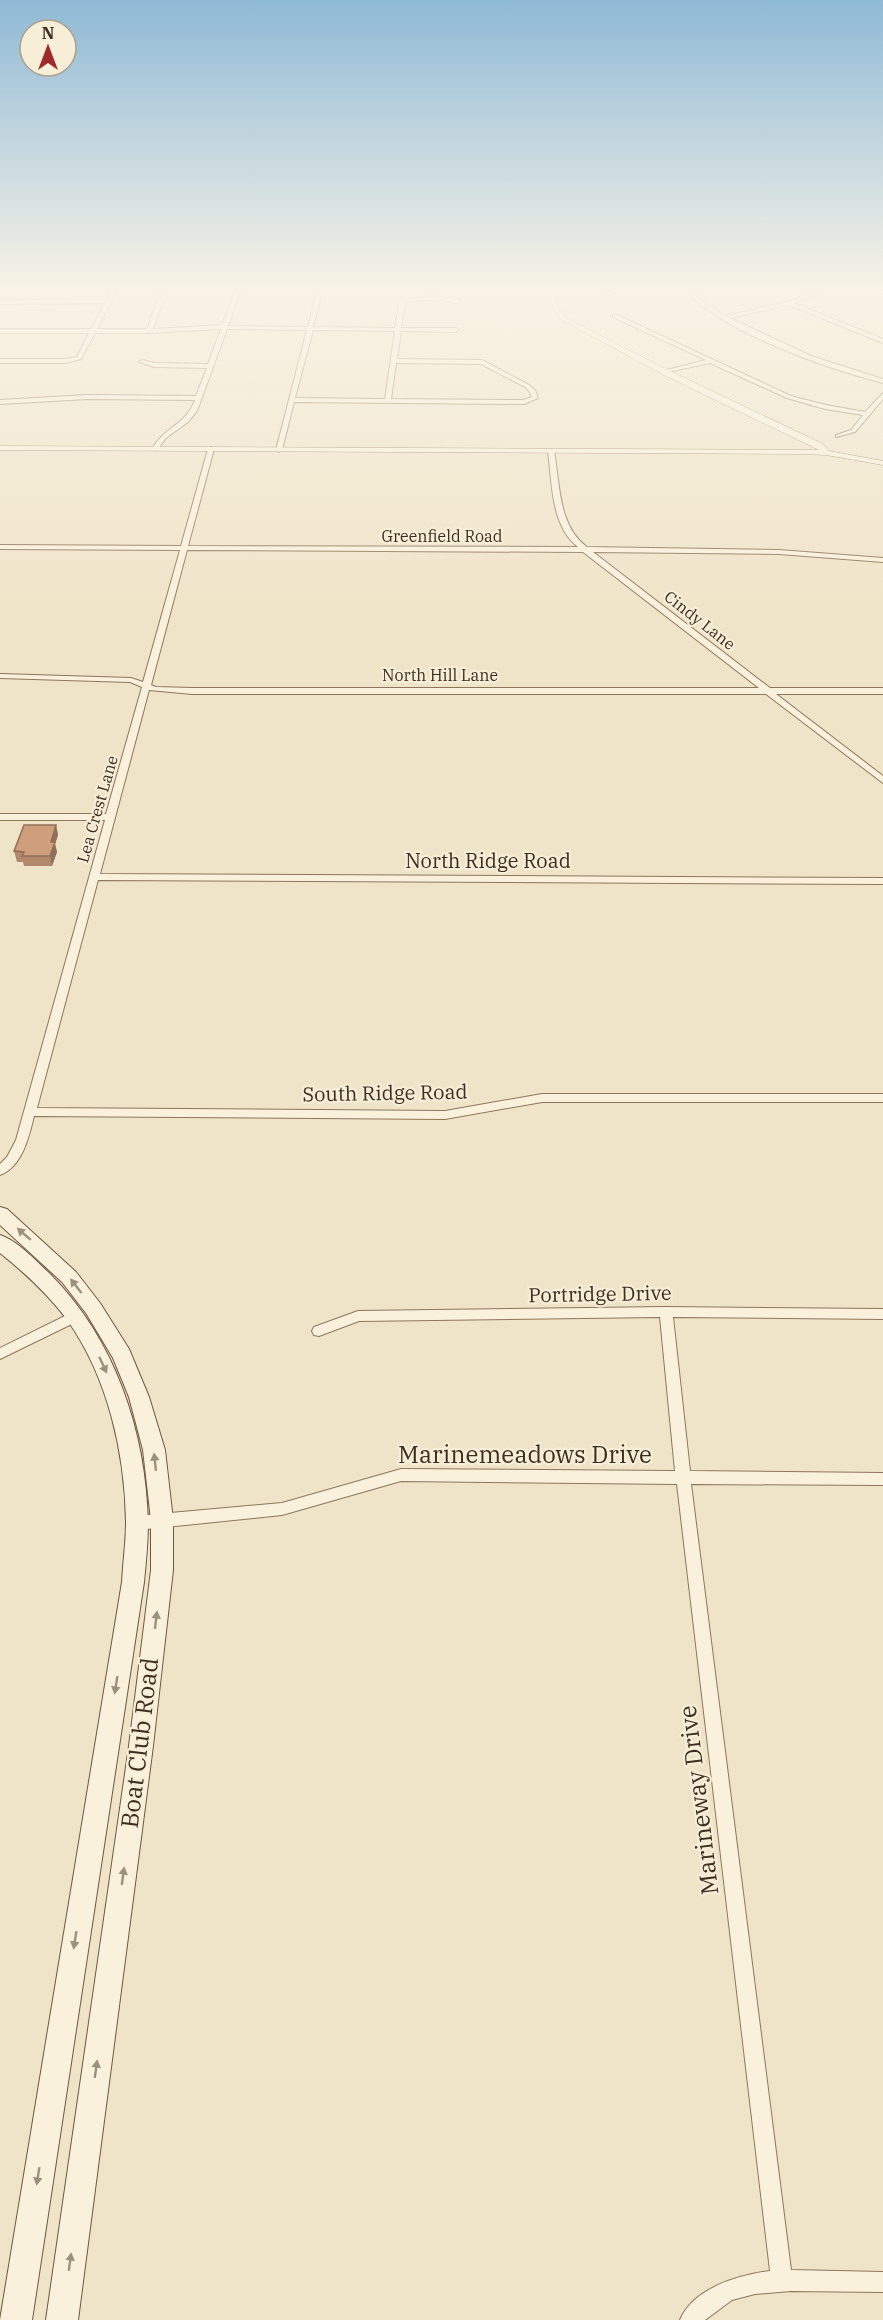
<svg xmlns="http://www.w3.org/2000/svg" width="883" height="2320" font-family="'IBM Plex Serif',serif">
  <rect width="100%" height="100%" fill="#f0e4c8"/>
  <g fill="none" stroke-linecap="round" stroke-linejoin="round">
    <g stroke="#8d765c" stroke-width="2">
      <g id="minor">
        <path d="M 111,290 L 117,290 L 97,329 L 147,329 L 161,290 L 167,290 L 153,329 L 222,325 L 235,290 L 241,290 L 228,326 L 308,327 L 317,290 L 323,290 L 313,327 L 395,328 L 400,299 L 439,296 L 460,300 L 458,303 L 439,300 L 405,301 L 401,328 L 456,328 L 459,330 L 456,332 L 401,331 L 397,359 L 482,360 L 529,385 L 535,390 L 538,398 L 524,404 L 294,402 L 282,450 L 279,452 L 276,450 L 307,330 L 227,329 L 197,411 L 188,422 L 166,438 L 157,450 L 152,449 C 165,426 185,426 195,400 L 87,399 L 0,404 L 0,400 L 87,395 L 196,396 L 207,368 L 154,367 L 139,362 L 142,360 L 154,363 L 208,364 L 221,329 L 149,333 L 95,333 L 81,359 L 65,363 L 0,363 L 0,359 L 65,359 L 77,357 L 89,333 L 0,333 L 0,329 L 91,329 L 105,303 L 0,304 L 0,300 L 106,299 ZM 313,330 L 395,331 L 385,399 L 295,398 ZM 396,363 L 481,364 L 525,387 L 529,391 L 532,397 L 523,400 L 391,399 Z"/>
        <polygon points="600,290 607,290 613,294 608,295"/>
        <path d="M 684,290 L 690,290 L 703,302 L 726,316 L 787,302 L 819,290 L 827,290 L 794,303 L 883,339 L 883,343 L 789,305 L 730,318 L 811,356 L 883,379 L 883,383 C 825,368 725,333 684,290 Z"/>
        <polygon points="613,315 617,315 791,396 826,405 865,412 883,393 883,399 855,432 836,437 836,435 851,430 863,415 825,409 787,398 710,363 663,373 663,371 706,360 613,317"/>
        <path d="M 211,447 L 214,449 L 188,546 L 578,547 C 551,527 552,482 548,451 L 551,449 L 554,451 C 560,484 558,526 587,547 L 779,550 L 883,558 L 883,562 L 779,554 L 593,552 L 770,688 L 883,688 L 883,694 L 776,694 L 883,776 L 883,783 L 766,694 L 192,694 L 149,690 L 100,874 L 883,878 L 883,884 L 98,880 L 37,1108 L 445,1111 L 542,1094 L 883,1094 L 883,1102 L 542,1102 L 445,1119 L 34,1116 C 29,1137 22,1167 0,1175 L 0,1164 L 7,1157 L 16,1140 L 105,820 L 0,820 L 0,814 L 106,814 L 142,687 L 130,682 L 0,678 L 0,674 L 131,678 L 143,682 L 180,550 L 0,549 L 0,545 L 181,546 L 208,449 ZM 187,550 L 583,552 L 759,688 L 192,688 L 156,687 L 151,685 Z"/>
        <path d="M 666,1307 L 883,1309 L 883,1319 L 673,1317 L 690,1471 L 883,1473 L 883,1485 L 691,1484 L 791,2270 L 883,2272 L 883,2292 L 791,2291 L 755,2294 L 732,2300 L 705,2320 L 680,2320 C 693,2288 739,2275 770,2271 L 677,1484 L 401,1481 L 282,1515 L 137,1530 L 132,1528 L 130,1523 L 132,1518 L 137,1516 L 282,1503 L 401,1469 L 675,1471 L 660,1317 L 359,1321 L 319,1336 L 314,1335 L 312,1331 L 314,1327 L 358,1311 Z"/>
        <polygon points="75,1311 80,1312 82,1316 80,1320 0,1359 0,1348"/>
      </g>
    </g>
    <g stroke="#8d765c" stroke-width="1">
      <polygon id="tertiary" points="549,290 555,290 557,305 566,318 668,370 823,444 829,451 883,461 883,465 826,455 802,454 0,450 0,446 819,450 662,374 562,320 551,305"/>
    </g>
    <g stroke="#6f573f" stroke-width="2">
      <g id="secondary">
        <polygon points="0,1207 7,1209 76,1272 100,1303 129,1349 149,1397 165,1450 173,1520 173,1570 153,1746 78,2320 46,2320 129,1746 151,1570 151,1520 143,1450 129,1397 113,1358 86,1313 62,1282 0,1225"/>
        <path d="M 0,1235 C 18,1241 36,1261 50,1274 C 115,1339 146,1432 148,1523 C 148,1543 146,1562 144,1582 L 32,2320 L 0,2320 L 122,1582 C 123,1562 126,1542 126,1522 C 125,1453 108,1378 68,1321 C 49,1295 25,1273 0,1253 Z"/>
      </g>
    </g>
    <use href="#minor" fill="#faf1dc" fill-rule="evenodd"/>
    <use href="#tertiary" fill="#faf1dc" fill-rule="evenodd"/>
    <use href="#secondary" fill="#faf1dc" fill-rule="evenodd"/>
  </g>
  <polygon fill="#b2896c" points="56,825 58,835 55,844 57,852 52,866 24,866 23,862 17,862 14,851"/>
  <polygon fill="#916f58" points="56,825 58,835 55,844 57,852 52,866 50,856 51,842"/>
  <polygon fill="#cf9f7d" stroke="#916f58" stroke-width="1.5" points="24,825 56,825 51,842 55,842 50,856 22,856 24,852 14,851"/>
  <defs><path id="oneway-solid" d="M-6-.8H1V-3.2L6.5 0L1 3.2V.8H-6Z" transform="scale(1.5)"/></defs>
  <g fill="#9c907e">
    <use href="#oneway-solid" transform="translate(24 1234) rotate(-139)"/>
    <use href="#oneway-solid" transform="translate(76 1286) rotate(-128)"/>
    <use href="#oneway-solid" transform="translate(103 1365) rotate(65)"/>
    <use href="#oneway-solid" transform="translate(155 1462) rotate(-96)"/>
    <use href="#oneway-solid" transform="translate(156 1620) rotate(-83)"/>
    <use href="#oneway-solid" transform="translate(116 1685) rotate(99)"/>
    <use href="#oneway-solid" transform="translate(123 1876) rotate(-82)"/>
    <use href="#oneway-solid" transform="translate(75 1940) rotate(99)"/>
    <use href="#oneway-solid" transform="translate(96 2069) rotate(-82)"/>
    <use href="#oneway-solid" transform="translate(38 2176) rotate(99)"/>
    <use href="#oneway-solid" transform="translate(70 2262) rotate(-82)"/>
  </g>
  <linearGradient id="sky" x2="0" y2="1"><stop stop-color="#8fbad6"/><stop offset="0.47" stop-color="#f8f3e6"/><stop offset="1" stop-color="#f8f3e6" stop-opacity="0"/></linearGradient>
  <rect width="883" height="615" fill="url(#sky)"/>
  <g text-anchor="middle" stroke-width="4.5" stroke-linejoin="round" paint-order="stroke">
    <g font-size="16" fill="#3d2e20" stroke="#f7eed8">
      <text x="442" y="542">Greenfield Road</text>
      <text transform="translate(700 620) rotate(38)" y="6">Cindy Lane</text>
      <text x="440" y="681">North Hill Lane</text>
      <text transform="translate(97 809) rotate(-74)" y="6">Lea Crest Lane</text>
    </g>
    <g font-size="20" fill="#3d2e20" stroke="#f7eed8">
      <text x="488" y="868">North Ridge Road</text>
      <text transform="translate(385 1093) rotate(-1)" y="7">South Ridge Road</text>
      <text transform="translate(600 1294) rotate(-1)" y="7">Portridge Drive</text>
    </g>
    <g font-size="24" fill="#3d2e20" stroke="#f7eed8">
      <text x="525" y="1463">Marinemeadows Drive</text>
      <text transform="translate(140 1743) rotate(-83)" y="8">Boat Club Road</text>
      <text transform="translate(699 1800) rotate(-97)" y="8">Marineway Drive</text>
    </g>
  </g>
  <g transform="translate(48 48)"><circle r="28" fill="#f7eed8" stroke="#ada18e" stroke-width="1.5"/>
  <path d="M0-4.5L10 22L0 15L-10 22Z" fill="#9e2a2b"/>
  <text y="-9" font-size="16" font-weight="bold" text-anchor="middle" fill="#3d2e20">N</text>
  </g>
</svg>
